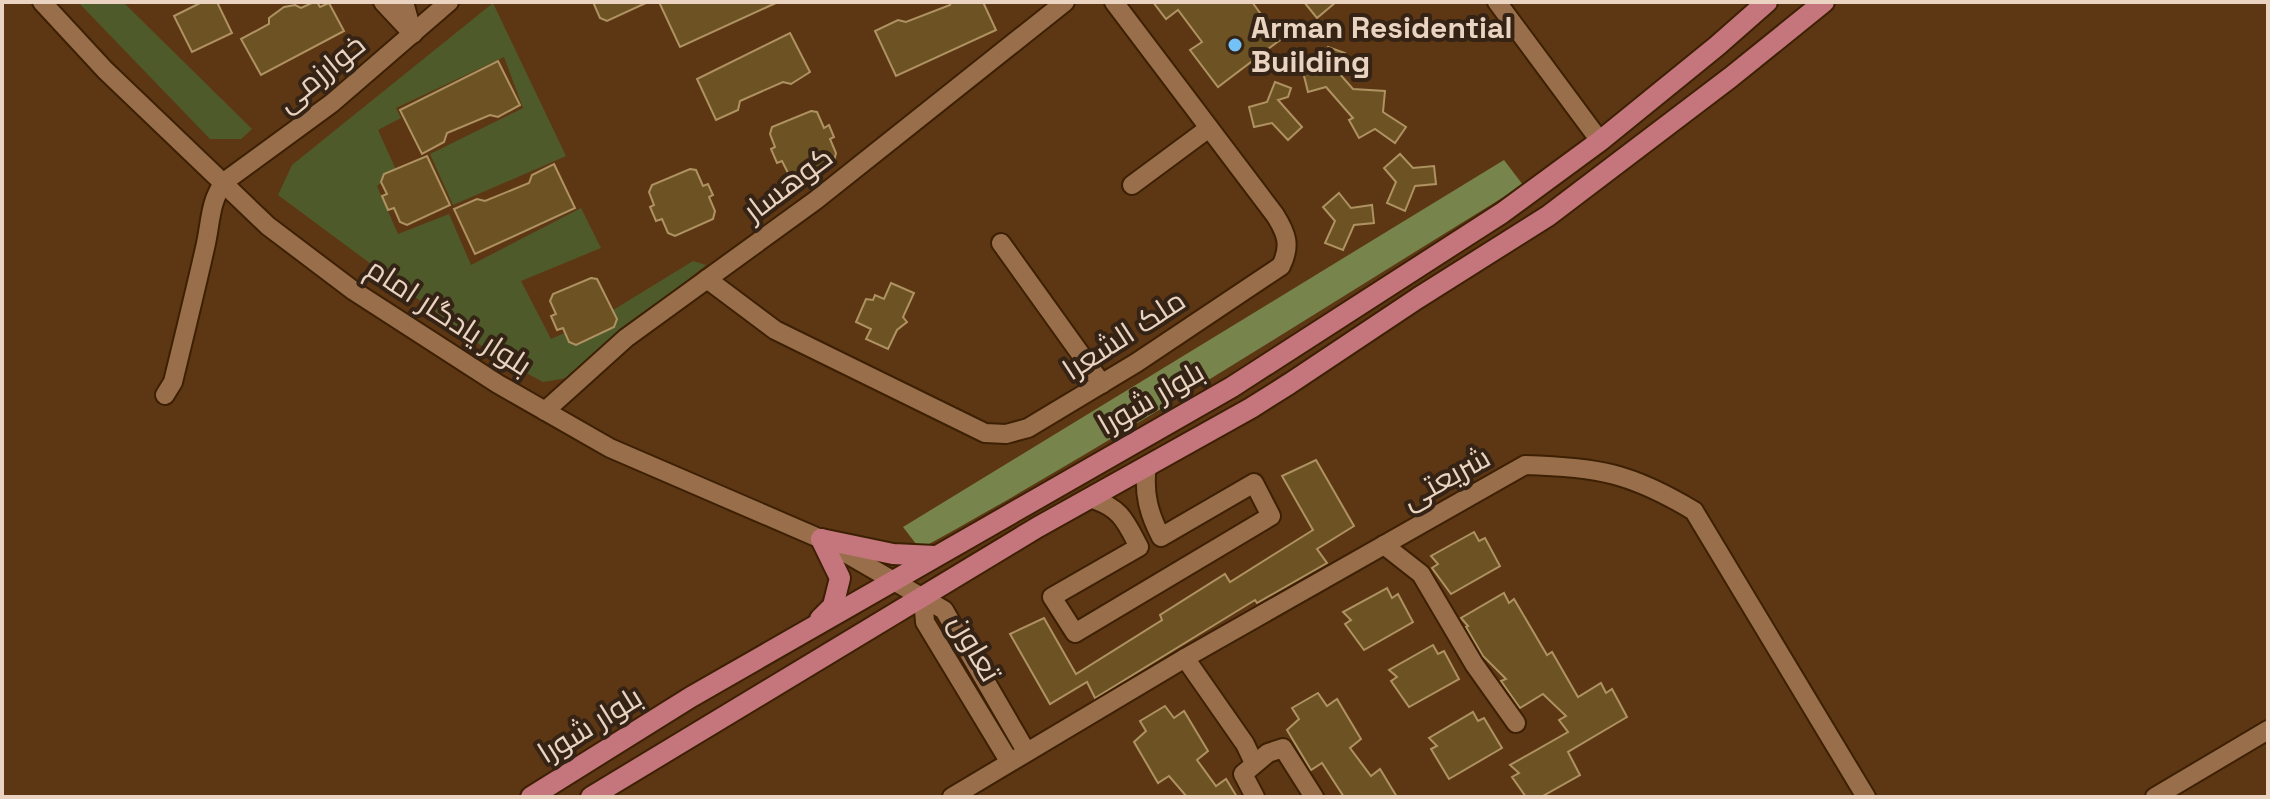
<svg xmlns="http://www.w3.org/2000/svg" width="2270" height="799" font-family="'Space Grotesk',Cairo,sans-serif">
  <rect width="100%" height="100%" fill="#5d3713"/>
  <g fill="#4f5a2b">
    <polygon points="78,2 123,2 252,129 241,139 210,139"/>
    <polygon points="493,3 566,156 453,205 430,154 523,108 504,57 396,108 401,118 378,130 397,172 377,186 398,234 449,214 471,265 581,208 601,248 521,281 551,339 605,315 693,261 706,265 567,378 543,382 495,356 278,195 292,165"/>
  </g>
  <path fill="#77854c" d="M 1504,160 L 1523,185 C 1323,308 1125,436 920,549 L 903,527 Z"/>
  <g fill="#6d5323" stroke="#af9262" stroke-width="2">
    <polygon points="202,2 217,2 232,33 192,52 174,16"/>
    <polygon points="314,2 317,2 320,7 329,3 344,31 261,75 241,39 269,24 269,18 284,7 295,5 301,8"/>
    <polygon points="593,2 648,2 607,21 600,18"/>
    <polygon points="659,2 778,2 680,47"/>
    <polygon points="951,2 983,2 996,30 896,76 875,31 898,20 906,22 950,5"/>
    <polygon points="1153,2 1252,2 1280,40 1218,87 1190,50 1202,42 1178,10 1166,19"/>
    <polygon points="1304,2 1336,2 1317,18"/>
    <polygon points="790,33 810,72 791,84 783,82 740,101 738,110 716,120 697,79"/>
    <polygon points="1328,47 1345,53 1338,72 1353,89 1385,91 1383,112 1406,127 1395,143 1375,129 1359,138 1349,120 1353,118 1326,87 1308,92 1303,72 1321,67"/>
    <polygon points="498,61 520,105 498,117 490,115 447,133 444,142 422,154 400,110"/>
    <polygon points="1275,82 1291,88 1288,97 1278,100 1302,127 1288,140 1272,123 1254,127 1249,107 1267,102"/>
    <polygon points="811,111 817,112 824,128 829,125 834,137 830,139 836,153 834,161 796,178 789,175 782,161 777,163 771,149 775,147 770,134 772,127"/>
    <polygon points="1400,154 1413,168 1434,166 1436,184 1415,186 1405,211 1387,203 1396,182 1384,168"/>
    <polygon points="427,156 450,205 407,225 400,222 394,208 388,210 382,196 387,194 381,182 384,174"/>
    <polygon points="554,164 575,208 475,254 454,209 477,199 485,201 529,183 532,175"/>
    <polygon points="690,169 696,170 703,186 708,184 713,195 709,197 715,211 713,219 675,236 668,233 662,219 656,221 650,207 654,205 649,192 652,185"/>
    <polygon points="1339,193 1351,208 1372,205 1374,223 1354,225 1343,250 1325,243 1335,221 1323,207"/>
    <polygon points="591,278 597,279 617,319 614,327 576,345 569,342 563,328 557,330 551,316 556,314 550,301 553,294"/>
    <polygon points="891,283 914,293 903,317 907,322 897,330 888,349 866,339 871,329 856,322 866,299 873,300 875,295 884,299"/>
    <polygon points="1316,460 1354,526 1317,549 1327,563 1257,603 1255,600 1095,698 1087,682 1050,704 1010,634 1044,618 1076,674 1162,620 1160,615 1225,574 1230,582 1313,530 1282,476"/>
    <polygon points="1474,532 1479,541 1485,538 1500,566 1451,594 1432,568 1438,564 1431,556"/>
    <polygon points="1387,588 1392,598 1398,594 1413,622 1364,650 1345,624 1351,620 1343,612"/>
    <polygon points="1504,593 1509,603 1514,599 1547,655 1552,652 1578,697 1601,683 1606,693 1612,689 1627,717 1568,752 1580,775 1541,797 1526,797 1512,777 1519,773 1510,765 1568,732 1559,720 1566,716 1543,694 1520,708 1501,681 1506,679 1483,656 1466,627 1468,626 1461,618"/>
    <polygon points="1433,645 1438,654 1444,651 1459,679 1409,707 1391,681 1397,677 1389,670"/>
    <polygon points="1318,693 1327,706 1337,699 1361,739 1350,748 1371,776 1380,769 1397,797 1344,797 1322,763 1311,770 1287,730 1299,719 1292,708"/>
    <polygon points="1165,706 1174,718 1184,711 1208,751 1197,760 1216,786 1226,779 1237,797 1187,797 1169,776 1158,783 1134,742 1146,731 1140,721"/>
    <polygon points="1473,712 1478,721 1484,718 1502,748 1449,779 1431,749 1437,746 1429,738"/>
  </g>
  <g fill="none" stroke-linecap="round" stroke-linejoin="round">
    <g stroke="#3d2004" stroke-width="22">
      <g id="minor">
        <polyline points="42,2 105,70 268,226 354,291 498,384 610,448 821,539 944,610 1026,751"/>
        <polyline points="383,2 413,34"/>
        <polyline points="404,2 412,31"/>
        <polyline points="1497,2 1600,141"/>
        <polyline points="1132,185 1209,128"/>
        <polyline points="1001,243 1102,384"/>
        <path d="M 707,279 L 775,330 L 985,433 L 1006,434 L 1028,428 L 1136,363 L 1281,266 C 1291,246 1287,234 1275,215 L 1114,2"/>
        <path d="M 165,395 L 173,382 C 184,337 195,292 205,248 C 211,223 209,203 224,182 L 332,103 L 449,2"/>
        <polyline points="545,411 626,338 816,200 1065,2"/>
        <path d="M 1090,498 C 1121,508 1125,520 1139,547 L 1052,597 L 1075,633 L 1271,516 L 1254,483 L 1161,537 C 1149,514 1143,493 1147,466"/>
        <polyline points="1384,545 1421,574 1474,664 1516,723"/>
        <polyline points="923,598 925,622 1009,761"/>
        <polyline points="1185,658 1245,744 1254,763"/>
        <path d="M 952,797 L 1185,658 L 1525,465 C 1598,467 1631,473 1694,511 L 1866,797"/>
        <polyline points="1255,797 1243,774 1268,753 1283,748 1314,797"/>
        <polyline points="2155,797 2268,730"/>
      </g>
    </g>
    <g stroke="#3d2004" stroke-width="24">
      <g id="major">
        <polyline points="821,539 893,554 935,556"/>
        <polyline points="820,619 833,606 840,578 821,539"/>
        <polyline points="531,797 691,697 1232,387 1502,213 1600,141 1717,46 1767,2"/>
        <polyline points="591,797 1038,527 1251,408 1289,384 1418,298 1548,216 1731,77 1824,2"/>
      </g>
    </g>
    <use href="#minor" stroke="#996e4b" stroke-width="18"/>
    <use href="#major" stroke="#c5767c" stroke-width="20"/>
  </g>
  <circle fill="#73c1f6" stroke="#352415" stroke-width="3" cx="1235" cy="45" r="8"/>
  <g text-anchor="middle" stroke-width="8" stroke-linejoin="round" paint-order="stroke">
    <g font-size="30" font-weight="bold" fill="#ead3c0" stroke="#352415" text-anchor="start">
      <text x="1251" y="38">Arman Residential<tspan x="1251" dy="34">Building</tspan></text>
    </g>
    <g font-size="30" fill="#ead3c0" stroke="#352415">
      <text transform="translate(321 73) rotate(-39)" y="10">خوارزمی</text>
      <text transform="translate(788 184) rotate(-37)" y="10">کوهسار</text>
      <text transform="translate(449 317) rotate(33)" y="10">بلوار یادگار امام</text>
      <text transform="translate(1124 335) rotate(-33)" y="10">ملک الشعرا</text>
      <text transform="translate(1151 398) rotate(-30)" y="10">بلوار شورا</text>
      <text transform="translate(1446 478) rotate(-29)" y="10">شریعتی</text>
      <text transform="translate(975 648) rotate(60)" y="10">تعاون</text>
      <text transform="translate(590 725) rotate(-32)" y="10">بلوار شورا</text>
    </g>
  </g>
  <rect width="2270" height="799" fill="none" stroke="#ead3c0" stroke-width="8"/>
</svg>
